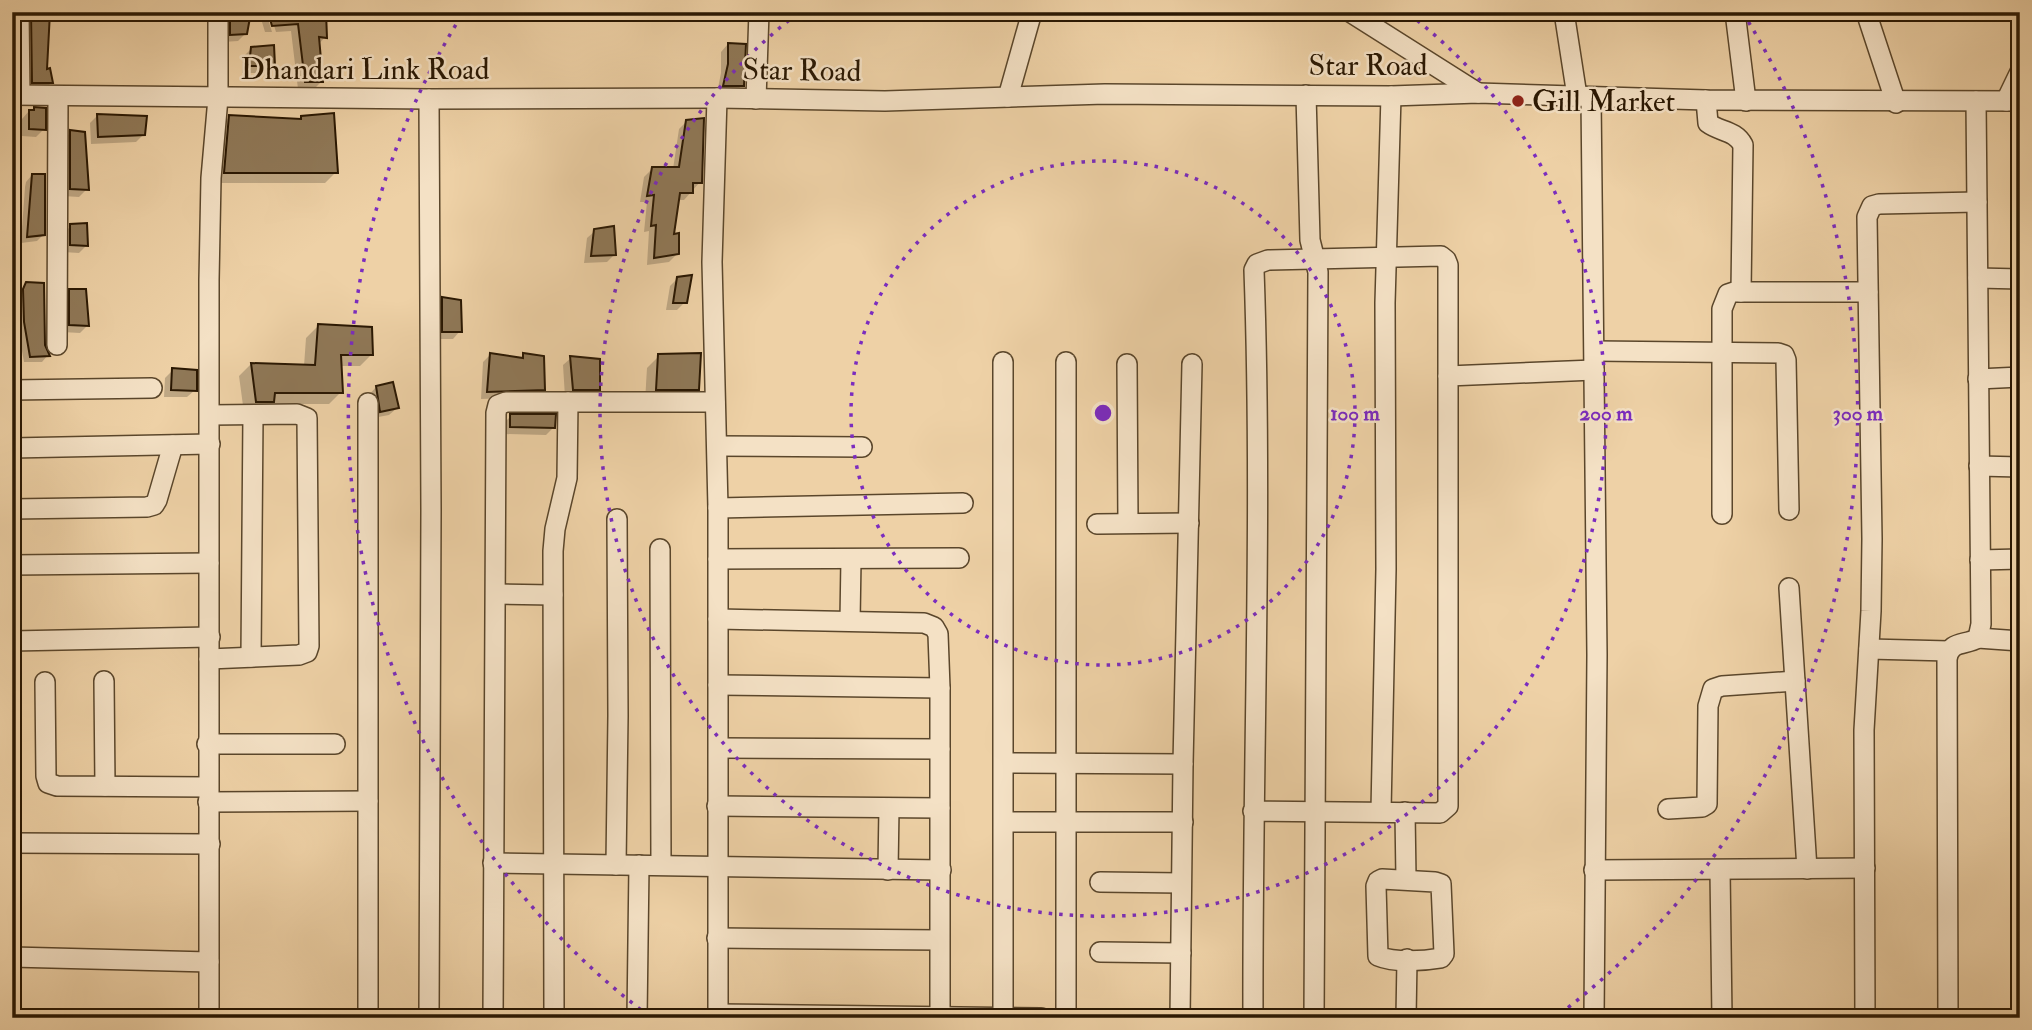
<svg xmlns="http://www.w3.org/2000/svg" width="2032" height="1030" font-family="'IM FELL Double Pica',serif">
  <rect width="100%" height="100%" fill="#eed1a6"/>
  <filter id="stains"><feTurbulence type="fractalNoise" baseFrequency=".00286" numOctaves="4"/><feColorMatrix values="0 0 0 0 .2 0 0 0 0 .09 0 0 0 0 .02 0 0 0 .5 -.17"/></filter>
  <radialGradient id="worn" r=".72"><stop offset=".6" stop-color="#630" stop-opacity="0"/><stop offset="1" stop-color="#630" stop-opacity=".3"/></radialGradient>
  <g fill="#0003">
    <polygon points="25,12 48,12 45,71 51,83 46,88 28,88"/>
    <polygon points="222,12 249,12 246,33 238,41 223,42"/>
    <polygon points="298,12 325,37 318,45 322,81 314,89 298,89 291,31 276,32 272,19 268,19 272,32 265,32 262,22 269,14"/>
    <polygon points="728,44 742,85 735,93 717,93 721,73 721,52"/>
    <polygon points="251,49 273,66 265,73 242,73 243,57"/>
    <polygon points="29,111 44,129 36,137 22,136 22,119"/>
    <polygon points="97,116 144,134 136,142 91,144 90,123"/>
    <polygon points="229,117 299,120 302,118 336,172 325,183 214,183 219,128"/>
    <polygon points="687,121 700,182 684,200 677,200 672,236 677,254 669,262 647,265 649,231 644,232 647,202 640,202 644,177 652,169 673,169 679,129"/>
    <polygon points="71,132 87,189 79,197 63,196 63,140"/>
    <polygon points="32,175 43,235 37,241 21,243 25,187 26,182"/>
    <polygon points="71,226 87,245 79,253 63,252 63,234"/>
    <polygon points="595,231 615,254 607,262 584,263 587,238"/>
    <polygon points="678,278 685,302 677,310 666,310 670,286"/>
    <polygon points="27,284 43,345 48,355 42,362 24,362 18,329 17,297"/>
    <polygon points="70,291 87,326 80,333 62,332 62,299"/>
    <polygon points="443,299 460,331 453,339 435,339 435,306"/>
    <polygon points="318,326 372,354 360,366 340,366 341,392 329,404 270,404 261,413 244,413 239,376 251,364 304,366 306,338"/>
    <polygon points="490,355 519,359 524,355 543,389 536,397 481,399 483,362"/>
    <polygon points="659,356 698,389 686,401 645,401 647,368"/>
    <polygon points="571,358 599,389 591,397 565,397 563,365"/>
    <polygon points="173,370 195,390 187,397 164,397 165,378"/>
    <polygon points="376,387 397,408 389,415 373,418 369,395"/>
    <polygon points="511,416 554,427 546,435 503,434 503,424"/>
  </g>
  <g fill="#8f7857" stroke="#291702" stroke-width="2">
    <polygon points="31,12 50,12 47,69 50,68 53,83 32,83"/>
    <polygon points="251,12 247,34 230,35 230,15"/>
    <polygon points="268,12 326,12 327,38 319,37 323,82 305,82 298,24 272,26"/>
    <polygon points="728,43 746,44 744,86 723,86 728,64"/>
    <polygon points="274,45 275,66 249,66 251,47"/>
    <polygon points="34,107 46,108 46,130 29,129 29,110 34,110"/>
    <polygon points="334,113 338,173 224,173 229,115 301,119 301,116"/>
    <polygon points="97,114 147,116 145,135 98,137"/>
    <polygon points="704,118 702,183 693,183 693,193 680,193 674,234 679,233 679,254 654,258 656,225 651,226 654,195 647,196 652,167 679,167 686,120"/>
    <polygon points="70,130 85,132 89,190 70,189"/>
    <polygon points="32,174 45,174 45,235 27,237"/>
    <polygon points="87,223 88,246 70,245 70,224"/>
    <polygon points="614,226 616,255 591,256 594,229"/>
    <polygon points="692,275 687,303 673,303 677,277"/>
    <polygon points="26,282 44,283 45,345 50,356 30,357 24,322 23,289"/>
    <polygon points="69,289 86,289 89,326 69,325"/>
    <polygon points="442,297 461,300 462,332 442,332"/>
    <polygon points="318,324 372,327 373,355 341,355 343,393 275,393 274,402 256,402 251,363 315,365"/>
    <polygon points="490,353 523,358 523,353 544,356 545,390 487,392"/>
    <polygon points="701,353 699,390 656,390 658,354"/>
    <polygon points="570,356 600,359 600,390 573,390"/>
    <polygon points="172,368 197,370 197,391 171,390"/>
    <polygon points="393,382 399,408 380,412 376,386"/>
    <polygon points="510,414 556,414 555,428 510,427"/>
  </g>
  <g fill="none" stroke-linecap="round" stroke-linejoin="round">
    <g stroke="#5a462b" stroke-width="22">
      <g id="minor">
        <polyline points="19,12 20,95"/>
        <polyline points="1350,12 1478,93"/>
        <polyline points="1564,12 1577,96"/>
        <polyline points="1735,12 1746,101"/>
        <polyline points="1866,12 1896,103"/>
        <polyline points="12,95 429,99 717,98 885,101 1105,94 1391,96 1478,93 1706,100 2020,101"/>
        <path d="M 1306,95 L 1310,240 L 1318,272 C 1319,521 1313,769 1314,1018"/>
        <polyline points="1008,97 1032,12"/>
        <polyline points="1591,97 1597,655 1594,1018"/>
        <polyline points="717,98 712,262 718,508 718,1018"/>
        <polyline points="756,99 759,12"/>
        <path d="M 1706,100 L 1708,123 C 1720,132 1735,130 1743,145 L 1741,292"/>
        <polyline points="2006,101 2020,72"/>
        <polyline points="1978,278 2020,279"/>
        <polyline points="57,345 58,96"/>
        <polyline points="1595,351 1778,353 1784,355 1786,360 1789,510"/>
        <polyline points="1003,362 1003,1017"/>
        <polyline points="1066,362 1066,1018"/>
        <polyline points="1127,364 1128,523"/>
        <polyline points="1448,376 1594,370"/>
        <polyline points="1978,379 2020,377"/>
        <polyline points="12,390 152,388"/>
        <polyline points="368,403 368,1018"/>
        <polyline points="717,446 862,447"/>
        <polyline points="12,448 210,444"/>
        <polyline points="1979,466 2020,467"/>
        <polyline points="718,508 963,503"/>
        <polyline points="12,509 147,507 154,505 157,500 173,445"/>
        <polyline points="1722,514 1722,309 1728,294 1734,292 1868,292"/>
        <polyline points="1097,524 1189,523"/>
        <polyline points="660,549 661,865"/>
        <polyline points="718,559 959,558"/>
        <polyline points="1980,560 2020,559"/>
        <polyline points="12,565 209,563"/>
        <polyline points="1789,588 1807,869"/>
        <polyline points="497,594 553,595"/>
        <polyline points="718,619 924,623 934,627 938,634 940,688 940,1017"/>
        <polyline points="850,621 851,559"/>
        <polyline points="1978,638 2020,641"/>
        <polyline points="12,641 210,637"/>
        <polyline points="1869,649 1949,651"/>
        <polyline points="251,657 253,415"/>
        <polyline points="209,659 299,655 307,652 309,646 307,418 297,414 210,415"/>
        <polyline points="104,681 105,786"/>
        <polyline points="45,682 46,776 48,783 57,786 208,787"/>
        <polyline points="718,685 940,688"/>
        <polyline points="207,744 335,744"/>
        <polyline points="719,748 940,749"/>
        <polyline points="1004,763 1183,764"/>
        <polyline points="208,802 368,801"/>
        <polyline points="717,806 940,808"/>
        <polyline points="1668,809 1702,807 1707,804 1708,706 1713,689 1722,686 1795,681"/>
        <polyline points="1381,811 1386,569 1385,303 1391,96"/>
        <polyline points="1405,812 1406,879"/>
        <polyline points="1004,822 1183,822"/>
        <polyline points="12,843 210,844"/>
        <polyline points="493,863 941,870"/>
        <polyline points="616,865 618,716 617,519"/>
        <polyline points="888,870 889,808"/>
        <polyline points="1594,870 1865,868"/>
        <polyline points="1720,870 1722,1018"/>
        <path d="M 1382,879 L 1435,882 L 1441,884 L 1444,954 L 1441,958 C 1424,961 1394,963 1378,956 L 1376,886 L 1378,881 Z"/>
        <polyline points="1100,882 1181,883"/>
        <polyline points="717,938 939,940"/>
        <polyline points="1100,952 1181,953"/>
        <polyline points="12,957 209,962"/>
        <polyline points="718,1014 1041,1018"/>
        <polyline points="209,1018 209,280 211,178 218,98 218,12"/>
        <polyline points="429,1018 431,510 429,99"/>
        <polyline points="493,1018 496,413 498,405 506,402 715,402"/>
        <polyline points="554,1018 553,551 555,529 567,478 568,402"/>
        <polyline points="637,1018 639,865"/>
        <polyline points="1180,1018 1183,764 1192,364"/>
        <path d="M 1253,1018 C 1252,768 1263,519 1254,270 L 1257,264 L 1268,260 L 1441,256 L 1446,260 L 1448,265 L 1448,806 L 1440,813 L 1253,811"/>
        <polyline points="1406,1018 1407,959"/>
        <polyline points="1865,1018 1864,730 1871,611 1872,539 1867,217 1872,206 1879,204 1977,202"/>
        <path d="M 1948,1018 L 1947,659 C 1950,640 1965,646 1978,638 L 1981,624 L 1976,101"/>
      </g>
    </g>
    <use href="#minor" stroke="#f4e1c5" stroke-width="19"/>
  </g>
  <g fill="none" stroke="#7b2cbf" stroke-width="3.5" stroke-dasharray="3.5 7">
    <circle cx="1103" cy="413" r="252"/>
    <path d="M1409 14A503 503 0 1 1 797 14"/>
    <path d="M649 1016A755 755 0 0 1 463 13M1743 13A755 755 0 0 1 1557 1016"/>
  </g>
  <circle fill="#8f2418" stroke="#f4e1c5" stroke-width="2.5" cx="1518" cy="101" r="7"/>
  <g text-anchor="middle" stroke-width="5" stroke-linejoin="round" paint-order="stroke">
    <g font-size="30" fill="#291702" stroke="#f4e1c5">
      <text x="1368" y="75">Star Road</text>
      <text x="365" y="79">Dhandari Link Road</text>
      <text transform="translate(802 70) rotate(1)" y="10">Star Road</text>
    </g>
    <g font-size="30" fill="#291702" stroke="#f4e1c5" text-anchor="start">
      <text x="1532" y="111">Gill Market</text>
    </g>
  </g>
  <circle cx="1103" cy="413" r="10" fill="#7b2cbf" stroke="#f4e1c5" stroke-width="3.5"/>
  <g font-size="21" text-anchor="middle" font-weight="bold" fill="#7b2cbf" stroke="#f4e1c5" stroke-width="5" stroke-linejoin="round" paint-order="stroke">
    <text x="1355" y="420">100 m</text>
    <text x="1606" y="420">200 m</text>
    <text x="1858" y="420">300 m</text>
  </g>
  <rect width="2032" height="1030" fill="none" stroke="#eed1a6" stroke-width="42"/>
  <rect x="14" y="14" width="2004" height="1002" fill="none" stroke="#291702" stroke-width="3.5"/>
  <rect x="21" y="21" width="1990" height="988" fill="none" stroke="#291702" stroke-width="2"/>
  <rect width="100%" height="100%" filter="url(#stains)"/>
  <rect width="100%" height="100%" fill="url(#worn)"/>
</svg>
